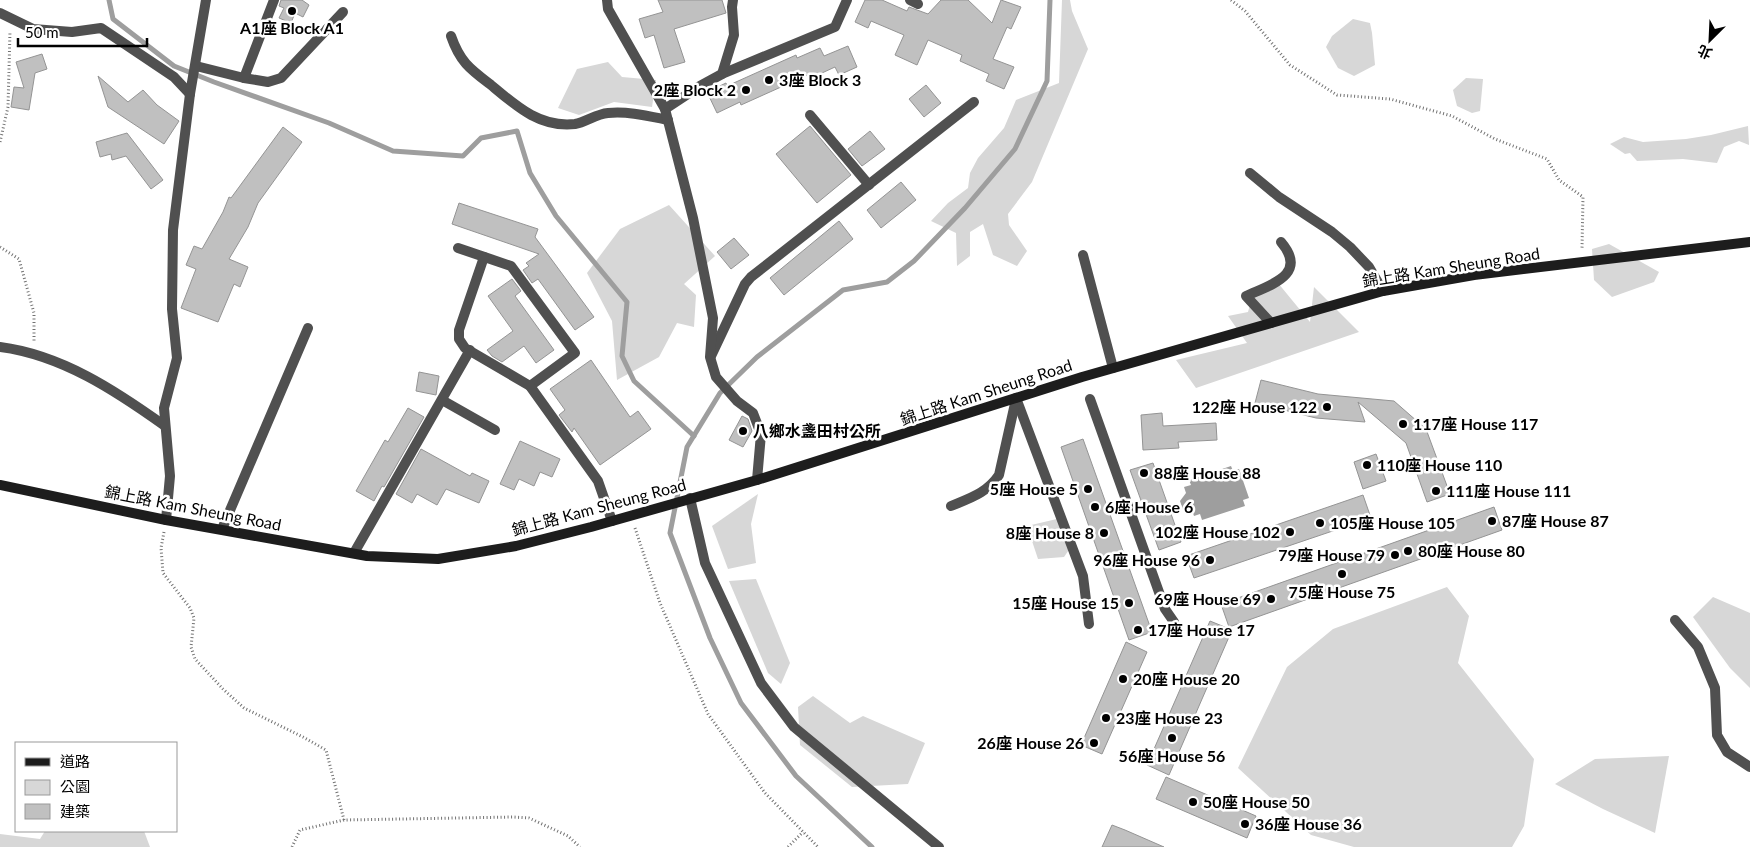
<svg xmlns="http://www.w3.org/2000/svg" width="1750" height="847" font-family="Lato,'Noto Sans TC',sans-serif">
  <rect width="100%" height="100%" fill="#fff"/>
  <g fill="#d7d7d7">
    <polygon points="1062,0 1070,0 1072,11 1088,49 1032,182 1008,214 1009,225 1027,251 1017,266 993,255 983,224 970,232 970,256 957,266 956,233 931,221 948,203 968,188 970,173 978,158 1004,128 1016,100 1059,83"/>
    <polygon points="1353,19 1370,23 1372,33 1375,65 1354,76 1338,68 1326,47 1332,36"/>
    <polygon points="608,62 622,77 656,80 652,107 614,102 579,115 558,108 577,69"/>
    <polygon points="1466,78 1483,79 1480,111 1472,113 1457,106 1453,90"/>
    <polygon points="1748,126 1749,145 1739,141 1724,147 1717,163 1683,159 1637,161 1630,153 1625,154 1610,144 1624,137 1643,142 1686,139 1711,135"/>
    <polygon points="669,205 715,256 684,284 696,295 694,327 677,323 659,357 617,380 612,321 587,273 620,229"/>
    <polygon points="1609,244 1659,272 1654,282 1612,297 1594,280 1592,249"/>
    <polygon points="1278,283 1310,322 1314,287 1359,332 1196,388 1176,360 1247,343 1228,316 1248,312 1253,294"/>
    <polygon points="758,494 751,524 756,563 728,569 712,526"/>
    <polygon points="1061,518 1077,538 1064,557 1038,559 1027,526"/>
    <polygon points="756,579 790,663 781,684 768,673 729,581"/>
    <polygon points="1447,587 1469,616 1458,663 1534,759 1524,826 1512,847 1354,847 1311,835 1238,768 1287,667 1333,629"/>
    <polygon points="1713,597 1750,613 1750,688 1730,668 1693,617"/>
    <polygon points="813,696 850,723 863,716 925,743 908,784 852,787 800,745 798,707"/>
    <polygon points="1669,756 1655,833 1603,809 1555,784 1595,759"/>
    <polygon points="45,831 144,831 150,847 0,847 0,834 40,839"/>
  </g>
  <polygon fill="#9e9e9e" points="1231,466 1233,471 1239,469 1249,498 1243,500 1245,506 1202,520 1200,514 1194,516 1193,513 1183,510 1180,501 1186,493 1184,487 1191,485 1189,480"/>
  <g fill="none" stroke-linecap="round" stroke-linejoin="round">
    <g stroke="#9e9e9e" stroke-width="5">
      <polyline points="109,0 113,19 174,66 214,82 329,123 393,151 463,156 481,138 517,131 530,173 556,216 627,302 622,356 634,381 694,436"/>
      <polyline points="872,847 796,776 741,703 710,638 670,533 687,447 720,393 757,357 843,290 887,282 914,261 965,208 1015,149 1047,81 1050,0"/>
    </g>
  </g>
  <g fill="#c0c0c0" stroke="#949494">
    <polygon points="281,0 302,0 309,5 303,17 295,13 291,23 279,18 284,8 279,6"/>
    <polygon points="658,0 722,0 726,13 674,29 685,62 664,68 654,35 645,38 639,19 663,12"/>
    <polygon points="865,0 882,0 907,11 909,7 928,14 941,0 968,0 992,23 1001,0 1021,7 1011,29 1007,27 993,59 1014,67 1004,89 986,81 989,74 960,61 962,55 928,40 917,65 895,55 904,35 871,21 868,28 855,22"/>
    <polygon points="848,46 857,67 839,75 835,67 811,78 810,74 741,105 740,102 717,113 707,92 726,83 727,86 796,55 797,58 820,48 824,56"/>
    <polygon points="42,54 47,69 35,73 29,110 11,107 14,87 24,88 16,62"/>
    <polygon points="98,76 128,102 143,90 157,105 179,121 164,144 108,107"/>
    <polygon points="926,85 941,103 924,117 909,99"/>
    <polygon points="810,126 851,175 817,203 776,154"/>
    <polygon points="283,127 302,142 258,203 248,227 229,259 248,267 240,287 234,284 218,322 181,308 196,269 186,265 194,246 202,249 223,212 229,197 231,198"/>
    <polygon points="870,131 885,149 862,166 848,149"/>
    <polygon points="127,133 163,180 151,189 126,156 112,160 111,154 100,157 96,142"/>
    <polygon points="901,182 916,200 881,228 867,210"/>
    <polygon points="459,203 538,229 535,237 594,317 575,330 538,279 532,283 523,270 529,266 526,263 539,254 452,224"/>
    <polygon points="839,221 853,239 784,295 770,278"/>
    <polygon points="734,238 749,255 731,269 717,252"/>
    <polygon points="512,279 521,291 515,296 554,350 536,363 524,346 502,362 492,356 487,350 513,331 488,296"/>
    <polygon points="591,360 630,417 638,411 651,429 600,465 574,428 572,432 559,415 565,410 550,389"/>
    <polygon points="419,372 439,376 436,395 416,391"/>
    <polygon points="1261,380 1318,394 1394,401 1426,429 1450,494 1427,502 1406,443 1358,402 1365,422 1316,418 1255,403"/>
    <polygon points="408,408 424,417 384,487 382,486 374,501 356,491 385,440 388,442"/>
    <polygon points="1162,413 1163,426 1216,423 1217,440 1178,442 1179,448 1143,450 1141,415"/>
    <polygon points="742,416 748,419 752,431 743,447 729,440"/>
    <polygon points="1083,439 1152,632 1129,640 1061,447"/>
    <polygon points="520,441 560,459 552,477 540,472 534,486 519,479 514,490 500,484"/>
    <polygon points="421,449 470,476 472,473 489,481 479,503 446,489 437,505 417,494 412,503 396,494"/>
    <polygon points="1376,454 1386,481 1363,489 1354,462"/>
    <polygon points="1153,463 1181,542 1159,550 1130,470"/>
    <polygon points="1363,495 1371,518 1194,578 1186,556"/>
    <polygon points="1494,507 1502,530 1229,627 1221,604"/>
    <polygon points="1210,621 1232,630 1169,775 1147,765"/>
    <polygon points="1126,642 1147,652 1102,754 1081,745"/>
    <polygon points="1166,777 1256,816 1247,838 1156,799"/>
    <polygon points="1112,825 1125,830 1164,847 1102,847"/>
  </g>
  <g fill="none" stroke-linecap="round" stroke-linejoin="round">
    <g stroke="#727272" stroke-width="3" stroke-dasharray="1 2.5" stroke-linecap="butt">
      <polyline points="1231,0 1245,11 1290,65 1337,95 1390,99 1452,116 1495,139 1547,159 1559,180 1583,197 1582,249"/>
      <polyline points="0,142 8,107 10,31"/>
      <polyline points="0,247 19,259 34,313 34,341"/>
      <polyline points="635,528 660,603 708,714 765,793 818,847"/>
      <polyline points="164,532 161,548 163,573 190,608 194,618 191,647 195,659 223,689 244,708 303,737 326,750 344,820"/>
      <polyline points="292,847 300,830 344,820 513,817 529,818 568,836 580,847"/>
      <polyline points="788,847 803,832"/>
    </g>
    <g stroke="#505050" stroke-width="10">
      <polyline points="910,0 918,4"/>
      <path d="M 451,36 C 460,62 470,69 491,85 C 516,106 540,128 575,124 C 586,122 596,114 608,113 C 628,111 648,116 668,120"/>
      <polyline points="196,66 244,78 268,82 281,78 343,12"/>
      <polyline points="722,74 835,27 847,0"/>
      <polyline points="244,78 274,0"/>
      <polyline points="665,109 700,86 722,74 734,35 732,7 733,0"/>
      <polyline points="810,115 869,185"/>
      <polyline points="1250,173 1279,197 1332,232 1350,247 1369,267 1383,291"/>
      <polyline points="458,248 511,266 575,353 530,386"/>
      <polyline points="1083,255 1113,368"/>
      <polyline points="484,257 459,330 459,339 465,348 530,386 598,481 612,521"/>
      <path d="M 1271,323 L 1246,296 C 1270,285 1309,275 1281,242"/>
      <path d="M 0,347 C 62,355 116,391 165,426"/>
      <polyline points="711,356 745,284 751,277 974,102"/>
      <polyline points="1016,398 1083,576 1089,624"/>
      <polyline points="1090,399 1165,609 1174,622"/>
      <polyline points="442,400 495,430"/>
      <path d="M 951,506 C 970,498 987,493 999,475 L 1016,399"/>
      <polyline points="222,529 308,328"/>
      <polyline points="354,553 470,350"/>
      <polyline points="1675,620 1698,647 1715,688 1717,735 1727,752 1750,767"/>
    </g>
    <g stroke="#505050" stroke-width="10">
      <polyline points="607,0 608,9 665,109 693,218 713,318 710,357 716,377 737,401 753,413 761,434 757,480"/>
      <polyline points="0,13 33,29 72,32 101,28 174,77 190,94"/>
      <polyline points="690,498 705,563 761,683 794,727 939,847"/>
      <polyline points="166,520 170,476 164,408 177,358 172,309 173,230 190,94 206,0"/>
    </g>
    <polyline stroke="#1d1d1d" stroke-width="10" points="0,485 166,520 367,556 438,559 516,546 591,527 757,480 1082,377 1383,291 1474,275 1750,242"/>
  </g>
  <g fill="#000" stroke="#fff" stroke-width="2">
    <circle cx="292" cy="11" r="5"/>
    <circle cx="769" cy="80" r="5"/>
    <circle cx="746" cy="90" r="5"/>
    <circle cx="1327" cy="407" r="5"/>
    <circle cx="1403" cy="424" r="5"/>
    <circle cx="743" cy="431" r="5"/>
    <circle cx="1367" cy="465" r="5"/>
    <circle cx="1144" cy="473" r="5"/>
    <circle cx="1088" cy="489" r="5"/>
    <circle cx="1436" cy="491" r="5"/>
    <circle cx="1095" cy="507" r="5"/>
    <circle cx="1492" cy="521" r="5"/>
    <circle cx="1320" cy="523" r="5"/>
    <circle cx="1290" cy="532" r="5"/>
    <circle cx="1104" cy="533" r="5"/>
    <circle cx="1408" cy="551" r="5"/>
    <circle cx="1395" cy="555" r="5"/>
    <circle cx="1210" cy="560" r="5"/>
    <circle cx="1342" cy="574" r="5"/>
    <circle cx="1271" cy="599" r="5"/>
    <circle cx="1129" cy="603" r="5"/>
    <circle cx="1138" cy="630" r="5"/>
    <circle cx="1123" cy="679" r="5"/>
    <circle cx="1106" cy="718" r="5"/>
    <circle cx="1172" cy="738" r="5"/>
    <circle cx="1094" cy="743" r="5"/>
    <circle cx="1193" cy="802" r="5"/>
    <circle cx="1245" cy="824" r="5"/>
  </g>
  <g text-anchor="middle" stroke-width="5" stroke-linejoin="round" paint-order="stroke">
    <g font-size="16" font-weight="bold" fill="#000" stroke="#fff" text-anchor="start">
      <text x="292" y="34" text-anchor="middle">A1座 Block A1</text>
      <text x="779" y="86">3座 Block 3</text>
      <text x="736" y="96" text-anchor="end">2座 Block 2</text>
      <text x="1317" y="413" text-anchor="end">122座 House 122</text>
      <text x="1413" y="430">117座 House 117</text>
      <text x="753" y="437">八鄉水盞田村公所</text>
      <text x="1377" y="471">110座 House 110</text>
      <text x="1154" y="479">88座 House 88</text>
      <text x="1078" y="495" text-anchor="end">5座 House 5</text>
      <text x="1446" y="497">111座 House 111</text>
      <text x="1105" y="513">6座 House 6</text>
      <text x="1502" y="527">87座 House 87</text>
      <text x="1330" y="529">105座 House 105</text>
      <text x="1280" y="538" text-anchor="end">102座 House 102</text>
      <text x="1094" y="539" text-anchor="end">8座 House 8</text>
      <text x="1418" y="557">80座 House 80</text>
      <text x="1385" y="561" text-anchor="end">79座 House 79</text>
      <text x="1200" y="566" text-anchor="end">96座 House 96</text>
      <text x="1342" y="598" text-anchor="middle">75座 House 75</text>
      <text x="1261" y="605" text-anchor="end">69座 House 69</text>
      <text x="1119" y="609" text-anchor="end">15座 House 15</text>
      <text x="1148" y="636">17座 House 17</text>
      <text x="1133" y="685">20座 House 20</text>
      <text x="1116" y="724">23座 House 23</text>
      <text x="1084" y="749" text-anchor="end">26座 House 26</text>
      <text x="1172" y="762" text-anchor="middle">56座 House 56</text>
      <text x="1203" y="808">50座 House 50</text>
      <text x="1255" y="830">36座 House 36</text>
    </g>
    <g font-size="16" fill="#000" stroke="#fff">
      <text transform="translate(1451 267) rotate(-9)" y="6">錦上路 Kam Sheung Road</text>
      <text transform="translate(986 392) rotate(-18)" y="6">錦上路 Kam Sheung Road</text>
      <text transform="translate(599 507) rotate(-15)" y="6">錦上路 Kam Sheung Road</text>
      <text transform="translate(193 508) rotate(11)" y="6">錦上路 Kam Sheung Road</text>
    </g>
  </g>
  <rect x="15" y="742" width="162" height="90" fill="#ffffff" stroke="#999999"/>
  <rect x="25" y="758" width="25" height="8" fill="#1d1d1d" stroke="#999999"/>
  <text x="60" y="767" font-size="15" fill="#000000">道路</text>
  <rect x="25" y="780" width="25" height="15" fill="#d7d7d7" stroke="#999999"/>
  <text x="60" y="792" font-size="15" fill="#000000">公園</text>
  <rect x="25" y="804" width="25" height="15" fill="#c0c0c0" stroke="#999999"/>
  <text x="60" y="817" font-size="15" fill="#000000">建築</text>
  <g transform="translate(1710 40) rotate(204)" stroke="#ffffff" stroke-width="4" paint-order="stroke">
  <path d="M0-4L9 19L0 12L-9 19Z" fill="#000000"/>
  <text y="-8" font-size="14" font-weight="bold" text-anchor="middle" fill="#000000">北</text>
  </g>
  <path d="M18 38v8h129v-8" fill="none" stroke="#000000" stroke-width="2.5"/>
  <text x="25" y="38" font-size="15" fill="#000000" stroke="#ffffff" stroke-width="4" paint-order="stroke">50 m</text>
</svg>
